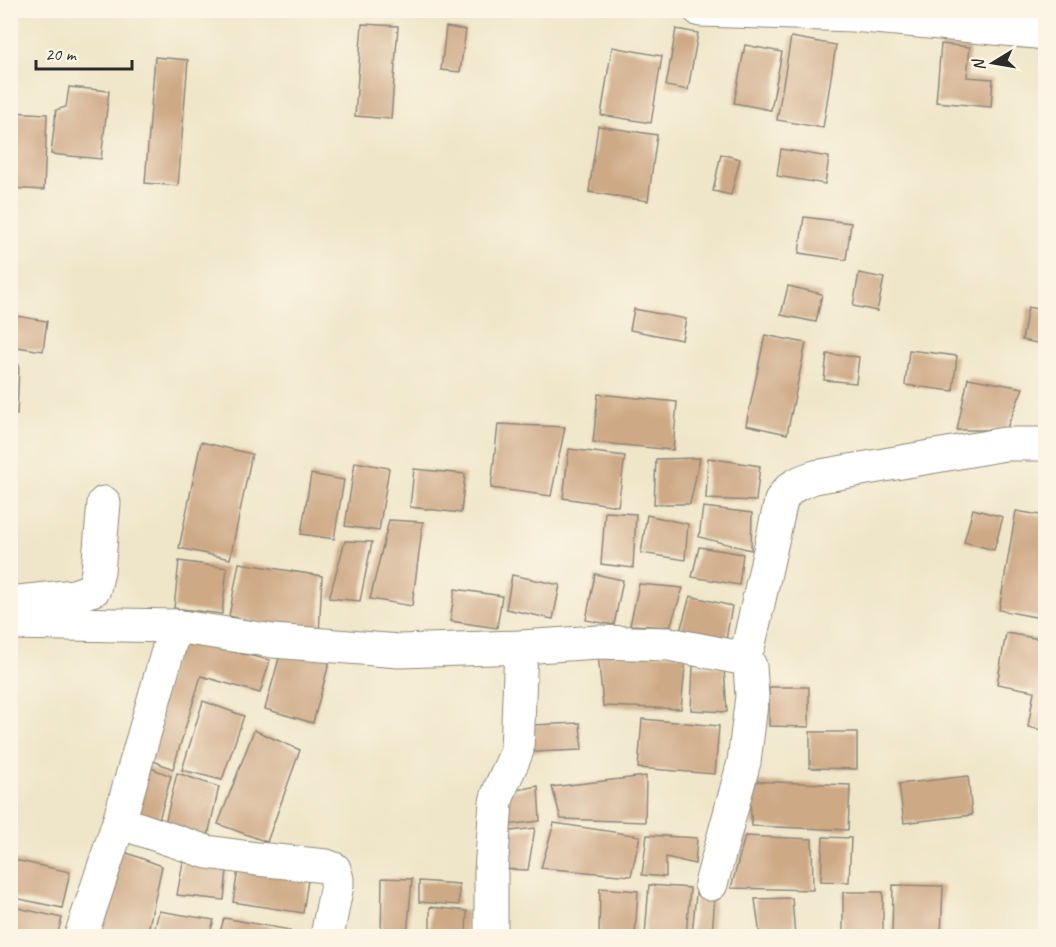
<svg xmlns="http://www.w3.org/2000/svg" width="1056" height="947" font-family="Caveat,sans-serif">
  <rect width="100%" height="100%" fill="#fcf5e5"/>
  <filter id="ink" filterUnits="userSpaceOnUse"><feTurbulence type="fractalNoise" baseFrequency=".0167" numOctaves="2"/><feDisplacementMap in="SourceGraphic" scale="12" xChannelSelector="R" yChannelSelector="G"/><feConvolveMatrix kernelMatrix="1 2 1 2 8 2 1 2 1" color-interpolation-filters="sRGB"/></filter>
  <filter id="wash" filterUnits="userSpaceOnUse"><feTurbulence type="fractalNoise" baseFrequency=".008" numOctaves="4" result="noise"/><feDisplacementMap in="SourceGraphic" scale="24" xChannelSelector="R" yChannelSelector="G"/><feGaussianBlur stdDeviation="1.35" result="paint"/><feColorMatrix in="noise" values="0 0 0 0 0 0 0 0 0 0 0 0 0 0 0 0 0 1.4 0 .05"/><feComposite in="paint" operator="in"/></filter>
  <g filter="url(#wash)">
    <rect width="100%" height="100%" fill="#efe6c9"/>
    <g id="blocks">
      <g fill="#cea985">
        <polygon points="362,24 398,26 391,119 355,116"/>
        <polygon points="446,27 466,30 460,72 441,70"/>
        <polygon points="676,29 698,33 688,90 666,86"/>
        <polygon points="791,37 836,45 823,128 777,120"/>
        <polygon points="941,44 970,47 967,77 993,79 991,107 936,102"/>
        <polygon points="745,45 782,52 771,110 734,103"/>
        <polygon points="612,47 662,56 651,123 601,115"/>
        <polygon points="155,57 188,60 178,186 145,183"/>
        <polygon points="69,87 109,91 101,159 51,154 56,110 66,107"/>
        <polygon points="10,112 47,114 44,190 10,188"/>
        <polygon points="598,126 657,135 648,201 589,192"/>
        <polygon points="781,149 829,157 825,184 777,176"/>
        <polygon points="721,154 740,159 731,195 713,191"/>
        <polygon points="804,217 851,223 846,260 799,253"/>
        <polygon points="859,273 884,278 877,311 853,306"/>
        <polygon points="788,286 822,294 816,322 781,315"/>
        <polygon points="1028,307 1046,311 1046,345 1022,340"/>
        <polygon points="634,309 686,319 682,340 630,330"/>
        <polygon points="10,315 47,321 43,351 10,346"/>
        <polygon points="765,335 806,343 787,434 746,425"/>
        <polygon points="909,350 957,356 953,391 905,385"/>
        <polygon points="827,354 859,357 856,383 824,380"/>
        <polygon points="10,364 19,365 17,415 10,414"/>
        <polygon points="968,378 1023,388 1006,430 957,430"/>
        <polygon points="598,394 677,402 673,450 593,442"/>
        <polygon points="498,424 565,427 551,496 491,488"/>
        <polygon points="201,442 252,454 230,559 179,548"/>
        <polygon points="569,449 625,456 618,506 563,498"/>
        <polygon points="700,458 690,504 654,504 656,459"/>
        <polygon points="708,458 760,466 756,501 706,499"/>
        <polygon points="355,462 389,468 379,531 345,526"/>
        <polygon points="414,469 465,474 461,513 410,507"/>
        <polygon points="311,474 344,480 334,539 301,534"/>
        <polygon points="703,507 752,513 751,550 699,537"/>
        <polygon points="973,509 1003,517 994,550 964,542"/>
        <polygon points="1016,511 1046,516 1046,591 1041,618 999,610"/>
        <polygon points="605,512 636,514 633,568 601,564"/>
        <polygon points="647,515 688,524 685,560 641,553"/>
        <polygon points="389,520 423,522 412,606 370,599"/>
        <polygon points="345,541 372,542 360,601 329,598"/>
        <polygon points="699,547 743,554 739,585 692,577"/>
        <polygon points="179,561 227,568 222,614 174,608"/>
        <polygon points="239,563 322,576 319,635 229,616"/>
        <polygon points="595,574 623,580 614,625 586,620"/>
        <polygon points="512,575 560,585 553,619 506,609"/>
        <polygon points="639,584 683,588 670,627 630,625"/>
        <polygon points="455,589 502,596 497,628 450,621"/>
        <polygon points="690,596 732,606 726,640 680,631"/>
        <polygon points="1006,633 1046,640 1046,731 1028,727 1034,691 997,684"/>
        <polygon points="179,640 270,660 260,693 201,676 173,769 146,758"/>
        <polygon points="281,651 331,656 313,723 265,709"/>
        <polygon points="598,653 686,655 681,709 603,706"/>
        <polygon points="693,666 724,667 727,712 691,710"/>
        <polygon points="769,687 809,687 809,727 769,726"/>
        <polygon points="203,701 244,716 222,780 182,770"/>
        <polygon points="642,719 719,726 715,774 638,768"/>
        <polygon points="580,723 582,750 534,752 532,725"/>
        <polygon points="254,730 300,750 267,842 218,824"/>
        <polygon points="810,732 857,732 857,769 810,768"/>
        <polygon points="141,764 171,776 158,824 127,815"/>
        <polygon points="177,773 219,787 207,840 164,828"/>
        <polygon points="646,776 645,822 561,819 552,787"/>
        <polygon points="968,776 972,815 904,823 899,784"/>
        <polygon points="748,781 850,785 848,830 752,826"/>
        <polygon points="538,786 540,821 506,825 506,792"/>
        <polygon points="554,823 640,836 631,876 541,868"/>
        <polygon points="535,828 528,870 498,869 503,832"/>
        <polygon points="647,835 697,838 695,864 666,857 666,877 642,875"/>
        <polygon points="745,836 812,839 813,890 731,888"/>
        <polygon points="823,837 851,838 849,882 821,881"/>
        <polygon points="119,850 162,866 147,936 115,936 94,931"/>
        <polygon points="10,859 70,872 62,908 10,897"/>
        <polygon points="183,862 227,870 224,900 177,895"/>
        <polygon points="238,869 308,880 303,913 233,902"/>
        <polygon points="382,878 412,879 407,935 381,936"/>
        <polygon points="419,881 459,884 459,905 419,902"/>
        <polygon points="649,885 690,888 686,936 645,935"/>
        <polygon points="893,885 943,886 941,936 892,936"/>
        <polygon points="600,888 638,891 635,936 599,936"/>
        <rect x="843" y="892" width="40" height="44"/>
        <polygon points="696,893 715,895 712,936 692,935"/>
        <polygon points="792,898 795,936 760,936 755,899"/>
        <polygon points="10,906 62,918 57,936 10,936"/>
        <polygon points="430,907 467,911 466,936 430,935"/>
        <polygon points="159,911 214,920 209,936 153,936"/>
        <polygon points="224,918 290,930 287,936 219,936"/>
      </g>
    </g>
  </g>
  <g filter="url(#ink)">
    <use href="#blocks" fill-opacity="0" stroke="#8d887a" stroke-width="1.5"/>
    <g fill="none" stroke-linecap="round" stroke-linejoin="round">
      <g stroke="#8d887a" stroke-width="35">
        <g id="minor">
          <polyline points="700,10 853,15 1046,33"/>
          <polyline points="10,603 74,596 94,589 98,571 104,503"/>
          <path d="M 10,623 L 175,626 L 273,641 L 399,651 L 521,647 L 598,642 L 669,644 L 736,657 L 743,656 L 749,644 L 781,501 C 788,486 800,482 815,477 L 1005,444 L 1046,444"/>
          <polyline points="119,822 207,852 257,859 326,866 334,869 337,879 337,885 327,936"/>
          <polyline points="711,884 744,762 752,696 750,666 743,656"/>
          <polyline points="81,936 119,822 175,626"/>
          <path d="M 491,936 L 491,871 L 496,802 C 500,784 511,768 517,750 L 521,647"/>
        </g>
      </g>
      <use href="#minor" stroke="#fff" stroke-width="33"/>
    </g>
  </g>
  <rect width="1056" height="947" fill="none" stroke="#fcf5e5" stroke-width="36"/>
  <g transform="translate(993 63) rotate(259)" stroke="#fcf5e5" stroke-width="4.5" paint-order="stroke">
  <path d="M0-4.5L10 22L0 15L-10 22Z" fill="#2b2b2b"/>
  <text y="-9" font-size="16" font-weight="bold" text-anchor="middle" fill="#2b2b2b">N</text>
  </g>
  <path d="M36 60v9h96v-9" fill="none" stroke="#2b2b2b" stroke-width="3"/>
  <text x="45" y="60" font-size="18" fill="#2b2b2b" stroke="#fcf5e5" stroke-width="4.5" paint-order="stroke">20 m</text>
</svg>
